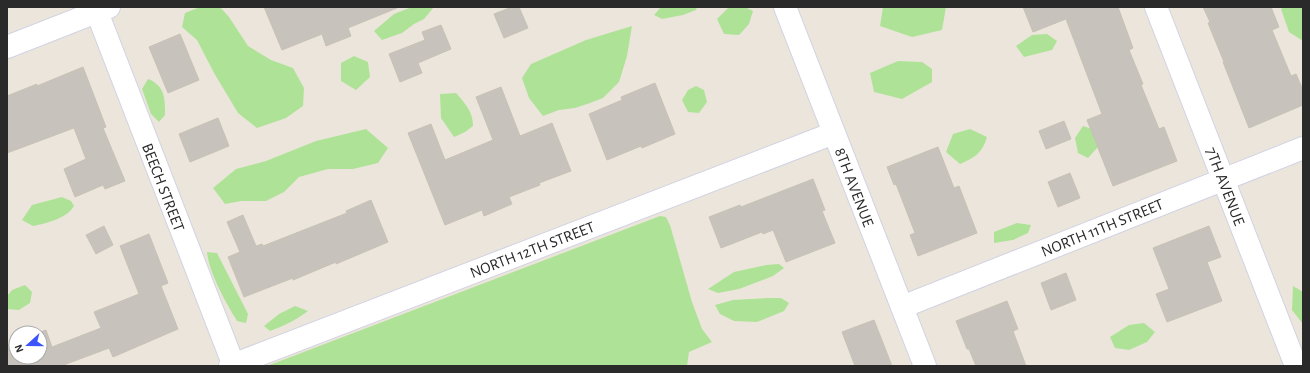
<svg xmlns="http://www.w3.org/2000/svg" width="1310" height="373" font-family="'Alegreya Sans',sans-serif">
  <rect width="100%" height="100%" fill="#ece5db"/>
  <g fill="#aee397">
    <polygon points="200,7 220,7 229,17 248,46 271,60 293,68 304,88 303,106 286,118 257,128 238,113 214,73 197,40 182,27 185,13"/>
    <polygon points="412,7 434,7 424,19 414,24 402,33 382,40 374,31 394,14"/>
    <polygon points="661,7 697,7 696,10 683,15 662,19 654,15"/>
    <polygon points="729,7 745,7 753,11 749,24 739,35 724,34 717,19"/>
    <polygon points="883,7 946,7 942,30 912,37 880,26"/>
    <polygon points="1284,7 1303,7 1303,41 1289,32 1281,9"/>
    <polygon points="632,26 627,56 619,82 603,98 590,103 575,108 559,110 543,116 529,98 522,78 531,64 586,40"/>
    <polygon points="1047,34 1057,41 1052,50 1024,57 1016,46 1032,35"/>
    <polygon points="354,56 368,62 370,77 356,90 341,81 341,63"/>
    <polygon points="898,61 922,62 932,69 932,82 902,99 874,92 870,73"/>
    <path d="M 148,79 C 165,86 165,98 165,115 L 159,122 L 151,114 L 142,89 Z"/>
    <polygon points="696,86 704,90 707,102 699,113 688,112 682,100 688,90"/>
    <path d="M 456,93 C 465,103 473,112 473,126 L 465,132 L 454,137 L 441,118 L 440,94 Z"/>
    <polygon points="1083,126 1092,129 1098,136 1097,148 1088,158 1078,153 1075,138"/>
    <polygon points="366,129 388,148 378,163 353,169 328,169 299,177 284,192 266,201 241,201 225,204 213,188 236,169 266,161 316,141"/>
    <path d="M 970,129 L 987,137 C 982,153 976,157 960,164 L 946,152 L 953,134 Z"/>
    <path d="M 62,197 L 71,201 L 74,206 C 66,219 47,223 33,226 L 22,220 L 32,205 Z"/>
    <polygon points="660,216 666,217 670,225 692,302 702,329 712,342 689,352 687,366 267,366"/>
    <polygon points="1017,223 1031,225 1028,233 1013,240 994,243 994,232"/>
    <path d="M 207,252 L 217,253 L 248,314 L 246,323 L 237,321 C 226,303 209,273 207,252 Z"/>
    <polygon points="779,264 784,268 773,276 739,289 718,293 708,289 734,272 766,265"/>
    <polygon points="25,285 32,292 30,303 19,310 7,309 7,296 12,290"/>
    <polygon points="1293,286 1303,292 1303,324 1292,310"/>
    <polygon points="767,298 781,298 789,303 784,311 757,322 734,321 720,314 715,305 733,300"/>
    <path d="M 295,306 L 308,311 C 296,320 284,326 270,331 L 264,326 L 279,314 Z"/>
    <polygon points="1144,323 1155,332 1147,342 1129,350 1115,348 1110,337 1129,325"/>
  </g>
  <g fill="#c7c2bb" stroke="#c7c2b5">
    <polygon points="264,7 397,7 397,8 348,28 351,36 326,46 322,34 282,50"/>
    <polygon points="512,7 519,7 528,28 504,38 494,14"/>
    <polygon points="1023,7 1118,7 1133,48 1129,50 1143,84 1141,85 1159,129 1164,127 1177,161 1113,186 1087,120 1102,114 1066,19 1033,32"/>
    <polygon points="1203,7 1271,7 1279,27 1272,30 1291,76 1296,74 1303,90 1303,105 1249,128 1223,62 1224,62 1208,23 1210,22"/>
    <polygon points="441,25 451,49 418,63 422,73 400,82 389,54 425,40 422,32"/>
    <polygon points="180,34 199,80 168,93 149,47"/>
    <polygon points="83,67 106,127 103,128 125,181 105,189 103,185 75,197 64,169 86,159 74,128 7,153 7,96 37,84 37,86"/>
    <polygon points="655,83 675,134 642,148 641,146 607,160 589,114 622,100 621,97"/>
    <polygon points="501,87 520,136 552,123 571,171 539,183 540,185 509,197 512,204 484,216 482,210 445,225 408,133 431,124 445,160 493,140 476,97"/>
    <polygon points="218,118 229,146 190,162 179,134"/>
    <polygon points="1064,121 1071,139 1046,149 1039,131"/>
    <polygon points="938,147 954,188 959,186 977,233 918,256 910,235 915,233 896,184 894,185 887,167"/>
    <polygon points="1070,173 1080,198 1058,207 1048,182"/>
    <polygon points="813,179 825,210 822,211 835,243 786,262 773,230 763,234 762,232 721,248 709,217 740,205 741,207"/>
    <polygon points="371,200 388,242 336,264 336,262 293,280 293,278 244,297 228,257 240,252 227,222 243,215 256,246 262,244 263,246 347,213 346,211"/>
    <polygon points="104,226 113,245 96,254 86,235"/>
    <polygon points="1209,226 1221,257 1207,262 1222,301 1167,322 1156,294 1169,289 1153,248"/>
    <polygon points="149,234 168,283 161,286 178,329 113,357 109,348 61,366 7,366 7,345 16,341 16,357 40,357 40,333 37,333 46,330 52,347 101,328 94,312 139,294 120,246"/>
    <polygon points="1066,273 1076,300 1051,310 1041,283"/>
    <polygon points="1007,301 1018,329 1013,331 1026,366 976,366 969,349 967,349 956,321"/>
    <polygon points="874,320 892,366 855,366 842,332"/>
  </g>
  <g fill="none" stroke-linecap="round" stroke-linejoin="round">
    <g stroke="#d1d3e3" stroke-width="24">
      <g id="minor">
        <polyline points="95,7 234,366"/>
        <polyline points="1156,7 1296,366"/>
        <polyline points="7,47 109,7"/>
        <polyline points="902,307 1303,148"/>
        <polyline points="230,366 834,133"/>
      </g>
    </g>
    <g stroke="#d1d3e3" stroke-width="24">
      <polyline id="tertiary" points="785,7 925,366"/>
    </g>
    <use href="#minor" stroke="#fff" stroke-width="22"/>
    <use href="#tertiary" stroke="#fff" stroke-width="22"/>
  </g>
  <g text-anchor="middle" stroke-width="4" stroke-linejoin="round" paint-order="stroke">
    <g font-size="16" fill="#2a2a2a" stroke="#fff">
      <text transform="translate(1226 186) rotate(69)" y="6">7TH AVENUE</text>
      <text transform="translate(164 187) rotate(69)" y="6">BEECH STREET</text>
      <text transform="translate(855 187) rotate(69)" y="6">8TH AVENUE</text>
      <text transform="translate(1102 227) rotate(-22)" y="6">NORTH 11TH STREET</text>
      <text transform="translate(532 249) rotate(-21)" y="6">NORTH 12TH STREET</text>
    </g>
  </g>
  <rect width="1310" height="373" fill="none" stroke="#2a2a2a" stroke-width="16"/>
  <g transform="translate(28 345) rotate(249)"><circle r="19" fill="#ffffff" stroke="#aaaaaa"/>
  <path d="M0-3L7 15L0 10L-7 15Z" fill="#3a56fb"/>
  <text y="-6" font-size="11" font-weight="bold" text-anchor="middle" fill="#2a2a2a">N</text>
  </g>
</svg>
